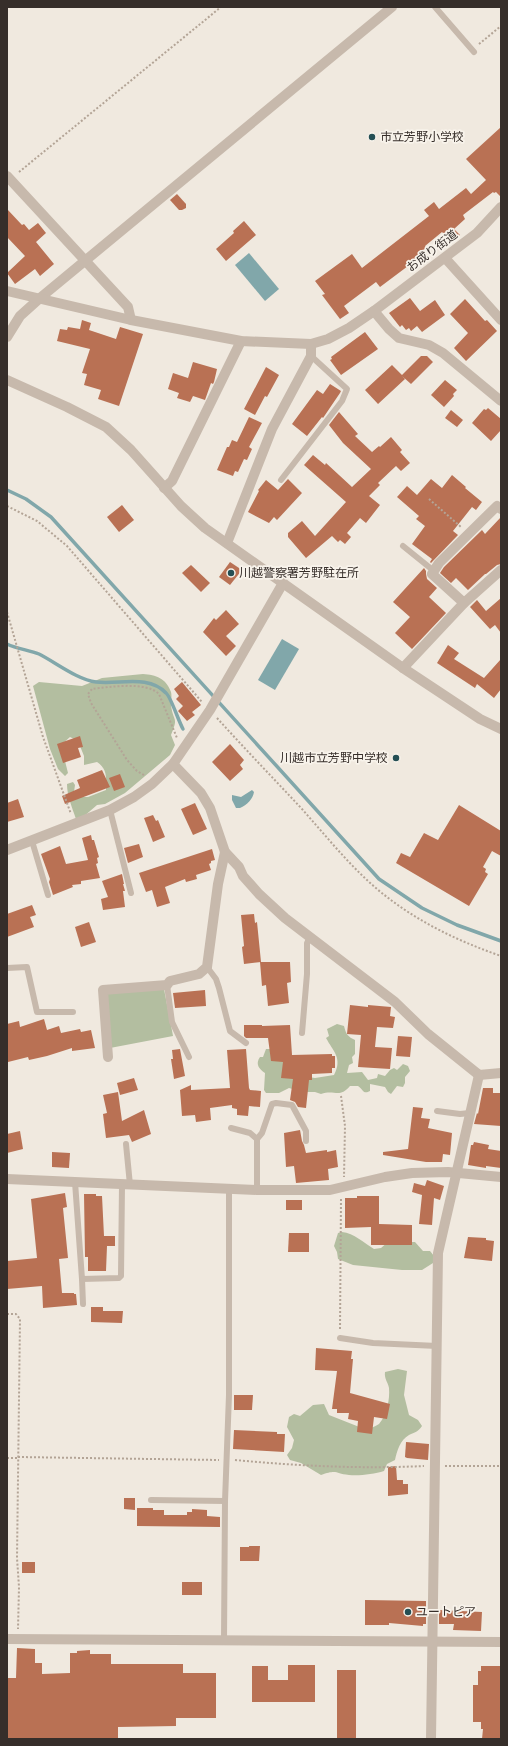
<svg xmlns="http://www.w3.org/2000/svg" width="508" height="1746" font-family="'Asap Condensed','Noto Sans JP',sans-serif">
  <rect width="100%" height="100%" fill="#f0e9df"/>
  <g fill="#b3bea0">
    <path d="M 143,674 C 156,675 166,678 171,692 C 172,696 171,701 171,705 C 173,722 179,716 171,735 L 175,745 L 170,755 L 125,793 L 105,804 L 97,805 L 82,818 L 76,819 C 72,807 67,796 67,784 L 73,782 L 75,785 L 74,792 L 76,797 L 88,797 L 106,790 C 106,779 108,769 97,762 L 84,765 L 84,756 L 78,741 L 70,737 L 61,745 L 68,773 L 65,776 L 58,769 L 50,749 L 33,686 L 39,682 L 82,686 L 102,678 Z"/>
    <polygon points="164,989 173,1036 110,1048 106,994"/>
    <path d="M 337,1024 L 344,1026 C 346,1034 348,1037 355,1040 L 355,1054 L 352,1057 L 353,1063 L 349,1065 L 347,1073 L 362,1072 L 368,1080 L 377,1078 L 378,1074 L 385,1076 L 390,1070 L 394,1068 L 397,1070 L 403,1064 L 408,1066 L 410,1071 L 405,1077 L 405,1083 L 403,1087 L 397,1086 L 391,1094 L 388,1092 L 385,1087 L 370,1084 L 370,1091 C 363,1095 363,1089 358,1086 L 350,1086 C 339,1099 335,1089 321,1094 L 315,1092 L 303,1092 L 289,1088 L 279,1093 L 266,1093 L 264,1090 L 265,1073 C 259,1069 255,1064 260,1057 L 263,1057 L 266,1049 L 273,1049 L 308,1077 L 315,1078 L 334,1075 C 343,1058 333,1051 326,1038 L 329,1036 L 327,1029 Z"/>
    <path d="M 342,1232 C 354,1233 364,1243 374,1249 L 381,1248 L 388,1242 L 415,1242 L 423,1251 L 430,1251 L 434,1256 L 433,1263 L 422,1270 L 402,1270 L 353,1265 L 338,1259 L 337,1252 L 334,1246 L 338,1233 Z"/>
    <path d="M 398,1369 L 407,1371 L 404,1395 L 409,1415 L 418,1420 L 422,1426 C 418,1432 415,1432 409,1435 C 400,1440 397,1451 395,1460 L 387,1464 L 384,1471 C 374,1474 360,1476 349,1475 C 335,1474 338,1469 321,1475 L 301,1463 L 290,1460 L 287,1455 L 292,1448 L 294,1440 L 287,1427 L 289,1417 L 294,1414 L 300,1416 L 313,1405 L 324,1404 L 329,1415 L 367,1430 C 371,1428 376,1426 379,1424 C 387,1415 390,1399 389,1388 C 388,1382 384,1379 385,1372 Z"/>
  </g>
  <g fill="#81a7aa">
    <polygon points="249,253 279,289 265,301 235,265"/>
    <polygon points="282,639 299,649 275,690 258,680"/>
    <path d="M 252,790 L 254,792 C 253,799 247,805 240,808 L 236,808 L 232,800 L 232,795 L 241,797 Z"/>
  </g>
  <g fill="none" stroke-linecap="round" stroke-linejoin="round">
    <g stroke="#81a7aa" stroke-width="3.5">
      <polyline points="7,490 26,499 51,517 379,879 422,908 457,925 501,941"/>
      <path d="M 7,644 C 17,649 29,650 39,654 C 55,662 78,680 96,682 C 119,685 148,674 166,693 C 171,697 178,720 183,729"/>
    </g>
  </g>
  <g fill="#b97154">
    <polygon points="501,127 501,197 496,192 494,193 493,192 463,215 465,219 454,229 460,235 452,242 442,232 425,246 426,248 418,254 420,257 380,287 376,282 344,306 349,313 340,319 322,295 325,294 315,281 352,254 362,268 429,216 424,210 434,202 439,209 466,188 471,194 486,180 466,159"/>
    <polygon points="177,194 186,204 186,208 182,210 179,210 170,200"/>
    <polygon points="7,209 22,225 24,224 29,230 38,223 46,233 36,242 54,264 40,276 35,269 15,284 7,273 25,256 7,237"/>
    <polygon points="244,221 256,235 226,261 216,249 234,233 233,231"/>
    <polygon points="410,298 420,311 435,300 445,315 422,332 417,326 411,331 409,328 406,330 402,325 400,327 389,313"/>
    <polygon points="465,299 485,321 487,320 497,331 466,361 454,348 468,333 450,314"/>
    <polygon points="82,320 91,323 89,330 116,339 120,327 143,334 119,406 98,399 101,390 84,385 87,374 82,373 90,349 57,341 60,329 67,330 68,327 80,329"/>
    <polygon points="365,332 378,349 341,375 330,360 332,359 331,357"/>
    <polygon points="421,356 427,356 433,362 411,384 402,376 405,379 378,404 365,390 392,365 402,375"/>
    <polygon points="193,362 217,369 214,382 213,384 211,383 205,400 193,396 190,402 177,398 179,393 168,389 173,373 188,378"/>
    <polygon points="266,367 279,375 267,397 265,396 255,415 244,409"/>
    <polygon points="445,380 457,390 453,394 454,396 444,407 431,395"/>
    <polygon points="330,384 341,391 340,393 323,418 322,417 307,436 292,424 317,390 323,394"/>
    <polygon points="488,408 501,419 501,430 491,441 472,423 484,409 486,410"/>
    <polygon points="451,410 463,420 457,427 445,418"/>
    <polygon points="339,412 358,434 355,436 372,452 379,446 380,447 391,437 402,450 400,452 410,463 401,471 396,466 378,483 380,485 369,496 380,505 366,523 360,518 347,533 351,537 345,544 340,540 338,542 332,536 306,558 288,537 288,533 302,521 315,536 346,502 304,465 313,455 325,465 326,463 352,487 371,469 343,443 329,425"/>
    <polygon points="249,417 262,423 249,447 252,449 247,460 244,459 238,472 235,471 233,476 217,470 227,447 229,447 232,440 237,442"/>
    <polygon points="452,475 466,487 465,488 482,502 476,510 472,507 453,531 458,535 431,563 430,562 432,559 412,544 425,526 416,519 419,516 397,497 407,486 417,495 431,479 442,488"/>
    <polygon points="288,479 302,493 277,520 274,517 269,523 248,512 259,491 258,490 266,480 278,490"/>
    <polygon points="122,505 134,520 119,532 107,517"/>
    <polygon points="501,517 501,564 497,565 486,574 485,574 468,590 456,578 451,583 440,573 444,567 482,530 485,534"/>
    <polygon points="230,562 242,570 230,585 219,577"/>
    <polygon points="191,565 210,583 201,592 182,573"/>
    <polygon points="424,568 426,571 426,574 427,579 437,588 429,597 446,613 412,649 395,633 410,617 393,602"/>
    <polygon points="501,598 501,633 495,625 490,629 470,607 477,600 486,611"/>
    <polygon points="226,610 239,624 226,636 236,646 226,656 203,632 214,618 216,620"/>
    <polygon points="448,645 459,653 454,659 484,678 501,659 501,689 494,698 477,684 475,688 437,663"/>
    <polygon points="182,682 201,705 192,712 195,715 187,721 178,711 183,706 176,699 179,696 174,689"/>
    <polygon points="80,736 83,747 78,748 81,757 63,763 57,744"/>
    <polygon points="230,744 244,760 240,765 243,769 230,781 212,762"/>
    <polygon points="102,770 110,787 65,804 62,796 80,788 77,780"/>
    <polygon points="120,774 125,787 114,791 109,778"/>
    <polygon points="18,799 24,817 7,822 7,803"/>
    <polygon points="195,803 207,829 193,835 181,809"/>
    <polygon points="459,805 501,831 501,856 492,851 483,867 486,869 485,872 488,874 469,906 396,863 401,853 410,857 424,833 438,840"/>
    <polygon points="153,815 156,821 158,820 165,837 153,842 144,818"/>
    <polygon points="91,835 92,840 94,840 99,857 97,858 98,863 96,864 100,878 81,881 81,884 72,885 73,887 53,895 49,882 50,879 41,854 60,846 66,864 88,860 82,838"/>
    <polygon points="139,844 143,857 128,863 124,848"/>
    <polygon points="212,849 215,860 211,861 211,863 209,864 211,870 196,875 197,879 186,882 185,879 165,887 170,903 157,907 152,890 146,892 139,873"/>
    <polygon points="122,874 124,884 123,884 125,891 123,891 125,907 103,910 101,899 108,897 102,881"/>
    <polygon points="32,905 36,915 30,917 34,927 7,937 7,914"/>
    <polygon points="254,914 255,923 257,922 261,962 244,964 242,947 244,946 241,915"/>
    <polygon points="89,922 96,942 81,947 75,927"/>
    <polygon points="260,962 290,962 291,982 287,983 289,1003 268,1006 266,985 262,986"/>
    <polygon points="205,990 206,1006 175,1008 173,993"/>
    <polygon points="350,1005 368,1007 368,1005 391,1007 390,1016 395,1017 393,1028 377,1027 375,1047 392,1048 390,1069 358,1067 361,1035 347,1034"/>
    <polygon points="44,1019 47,1030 59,1026 61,1033 80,1029 81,1032 91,1030 95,1048 72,1051 72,1048 47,1056 29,1060 28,1057 8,1062 7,1024 19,1021 20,1027"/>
    <polygon points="244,1025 262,1025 262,1026 290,1025 292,1055 332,1054 332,1056 335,1056 335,1068 332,1068 332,1073 312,1074 312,1080 309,1080 306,1108 298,1107 295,1102 290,1100 293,1079 281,1078 283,1062 271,1061 268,1038 246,1038 244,1036"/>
    <polygon points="398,1036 412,1037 410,1057 396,1056"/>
    <polygon points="180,1049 185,1076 174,1079 171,1059 173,1059 172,1050"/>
    <polygon points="246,1049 249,1088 250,1090 261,1091 260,1107 249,1106 248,1116 237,1115 237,1109 232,1108 232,1105 210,1108 211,1120 196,1122 195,1115 182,1116 180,1090 191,1085 191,1090 230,1088 227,1050"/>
    <polygon points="134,1078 138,1090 120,1095 117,1083"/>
    <polygon points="483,1088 493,1088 493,1093 501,1093 501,1126 474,1124 477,1113 478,1114"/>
    <polygon points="118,1092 122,1121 144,1110 151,1134 132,1142 129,1135 106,1138 103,1114 107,1113 103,1095"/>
    <polygon points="413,1107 423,1108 421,1118 430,1119 428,1128 452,1133 450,1155 443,1154 442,1162 426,1162 383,1155 383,1152 408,1149"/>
    <polygon points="300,1130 302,1141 304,1145 306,1153 327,1150 327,1152 336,1150 338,1167 328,1169 329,1180 296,1183 294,1166 286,1167 284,1133"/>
    <polygon points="20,1131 23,1149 7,1153 7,1134"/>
    <polygon points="474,1142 489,1145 488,1149 501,1151 501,1168 486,1166 486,1168 468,1165 471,1145 473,1145"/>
    <polygon points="52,1152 70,1153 69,1168 52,1167"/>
    <polygon points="427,1180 444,1186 440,1200 434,1198 432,1225 419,1224 422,1195 412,1192 414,1183 425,1186"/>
    <polygon points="65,1193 67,1207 63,1208 68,1258 59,1259 62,1293 74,1293 74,1294 76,1294 77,1305 43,1308 42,1286 7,1289 7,1261 37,1258 31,1199"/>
    <polygon points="84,1194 96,1194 96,1196 102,1196 104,1236 115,1236 115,1246 107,1246 106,1271 88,1271 88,1257 85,1257"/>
    <polygon points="357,1196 379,1196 379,1224 412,1225 412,1245 371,1245 371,1227 345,1228 345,1198 357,1198"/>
    <rect x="286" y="1200" width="16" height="10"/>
    <polygon points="289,1233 309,1233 309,1252 288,1252"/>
    <polygon points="468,1237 486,1238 486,1240 494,1241 492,1261 464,1258"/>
    <polygon points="91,1307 103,1307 103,1311 123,1311 122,1323 91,1322"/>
    <polygon points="316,1348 352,1351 351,1359 353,1359 350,1393 390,1404 387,1419 374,1417 372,1434 357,1432 358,1421 348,1419 349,1413 337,1413 337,1409 332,1409 337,1371 315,1370"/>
    <polygon points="234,1395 253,1395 252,1410 234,1410"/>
    <polygon points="234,1430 277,1432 277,1434 285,1434 284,1452 233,1449"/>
    <polygon points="406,1442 429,1444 428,1460 407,1458 405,1457"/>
    <polygon points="396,1466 397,1480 403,1480 403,1484 408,1484 408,1494 388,1496 388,1467"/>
    <polygon points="124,1498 135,1498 135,1510 124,1509"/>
    <polygon points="137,1508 153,1508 153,1510 164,1510 164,1515 187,1515 187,1512 192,1512 192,1509 207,1510 207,1516 220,1517 220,1527 137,1526"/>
    <polygon points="249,1546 260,1546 259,1561 240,1561 240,1547 249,1547"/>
    <rect x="22" y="1562" width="13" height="11"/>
    <rect x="182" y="1582" width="20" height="13"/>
    <polygon points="365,1600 426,1601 426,1624 423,1624 423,1626 389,1623 389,1625 365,1625"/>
    <polygon points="439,1610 482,1612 481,1631 453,1630 454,1624 439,1624"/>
    <polygon points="17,1648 35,1649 35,1663 42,1663 42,1674 70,1673 70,1653 77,1653 77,1651 90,1650 90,1654 111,1654 111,1664 183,1664 183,1673 216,1673 216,1718 176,1718 176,1726 118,1727 118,1739 7,1739 7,1678 16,1678"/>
    <polygon points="288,1665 315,1665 315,1702 252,1702 252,1666 268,1666 268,1680 288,1680"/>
    <polygon points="481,1666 501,1666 501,1739 482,1739 483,1729 481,1729 481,1722 473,1722 473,1685 478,1685 478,1671 481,1671"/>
    <rect x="337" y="1670" width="19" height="69"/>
  </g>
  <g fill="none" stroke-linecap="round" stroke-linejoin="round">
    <g stroke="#b3a496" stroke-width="2" stroke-dasharray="2 2" stroke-linecap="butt">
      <polyline points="479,44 501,26"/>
      <polyline points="19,172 221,7"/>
      <polyline points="429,499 461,527"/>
      <polyline points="7,506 37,521 67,546 202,702"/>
      <polyline points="7,612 43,737 71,814"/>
      <path d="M 217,718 C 245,749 274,779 302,809 C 326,836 349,865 377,889 C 414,920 455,940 501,956"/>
      <path d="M 144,775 L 137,771 L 127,760 L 91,703 L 88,694 L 92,689 C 109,687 146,681 159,694 L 177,738"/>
      <polyline points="341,1096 345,1126 344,1177"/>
      <polyline points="7,1314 16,1314 20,1319 17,1558 19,1587 18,1629"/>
      <polyline points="340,1329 341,1199"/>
      <polyline points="18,1457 219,1460"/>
      <polyline points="7,1458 18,1458"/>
      <path d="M 235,1460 C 298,1466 361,1469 424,1466"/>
      <polyline points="445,1466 501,1466"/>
    </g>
    <g stroke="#c7b9ac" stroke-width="6">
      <polyline points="435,7 474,52"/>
      <polyline points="281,480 342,401 347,389 311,356"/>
      <polyline points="403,546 434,571"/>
      <polyline points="110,810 131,893"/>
      <polyline points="32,841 48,895"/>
      <polyline points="207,967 216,979 219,988 230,1031 246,1043"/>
      <polyline points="7,968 27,967 37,1012 73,1012"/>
      <polyline points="167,985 172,1022 189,1057"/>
      <polyline points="302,1033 307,974 307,943 310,937"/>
      <polyline points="437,1111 460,1114 470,1113"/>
      <polyline points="231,1128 250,1133 257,1139 257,1190"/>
      <polyline points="257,1139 262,1133 272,1104 276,1103 292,1105 306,1131 306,1141"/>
      <polyline points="126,1144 130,1185"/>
      <polyline points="75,1182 82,1279 119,1278 121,1276 122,1185"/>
      <polyline points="82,1279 83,1304"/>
      <polyline points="340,1338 373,1343 437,1346"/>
      <polyline points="151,1500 225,1501"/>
      <polyline points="224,1641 225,1501 229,1395 229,1189"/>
    </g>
    <g stroke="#c7b9ac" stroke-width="10">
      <polyline points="7,176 128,307 131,320"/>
      <polyline points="445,258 501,320"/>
      <polyline points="7,337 20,316 40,298 392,7"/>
      <polyline points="164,488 172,481 241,341"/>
      <polyline points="227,543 272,429 311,356 311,344"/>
      <polyline points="464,603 432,574 439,563 497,506 501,509"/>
      <polyline points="403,668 464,603 501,570"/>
      <polyline points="173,764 201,793 210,808 225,852 239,867 243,876 259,894 285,918 395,1002 428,1034 479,1075 501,1073"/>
      <polyline points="108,1057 103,990 167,985 170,981 199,974 207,967 218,884 225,852"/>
      <polyline points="7,1179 257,1190 330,1190 385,1177 412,1173 448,1172 501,1177"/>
      <polyline points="7,1639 501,1642"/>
      <polyline points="431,1739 438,1253 479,1075"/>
    </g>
    <g stroke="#c7b9ac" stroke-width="10">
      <polyline points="7,291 131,320 241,341 311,344 328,339 349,328 374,311 477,233 501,207"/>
      <polyline points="374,311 389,329 399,338 429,345 443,353 501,401"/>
      <polyline points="7,380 67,407 106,427 131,450 181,506 205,528 403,668 480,719 501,729"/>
      <polyline points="7,850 110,810 134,797 152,784 173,764 210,710 283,583"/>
    </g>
  </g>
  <g fill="#244e53" stroke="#f8f3eb" stroke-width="1.5">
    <circle cx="372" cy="137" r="4"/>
    <circle cx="231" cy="573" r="4"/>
    <circle cx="396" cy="758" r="4"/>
    <circle cx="408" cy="1612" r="4"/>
  </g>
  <g text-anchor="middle" stroke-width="3.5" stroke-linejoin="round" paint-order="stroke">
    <g font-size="12" fill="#362e2a" stroke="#f8f3eb" text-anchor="start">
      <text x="380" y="141">市立芳野小学校</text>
      <text x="239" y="577">川越警察署芳野駐在所</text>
      <text x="388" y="762" text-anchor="end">川越市立芳野中学校</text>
      <text x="416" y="1616">ユートピア</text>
    </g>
    <g font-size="12" fill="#362e2a" stroke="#f8f3eb">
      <text transform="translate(432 251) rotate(-37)" y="4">お成り街道</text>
    </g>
  </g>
  <rect width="508" height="1746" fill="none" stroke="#362e2a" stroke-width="16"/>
</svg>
